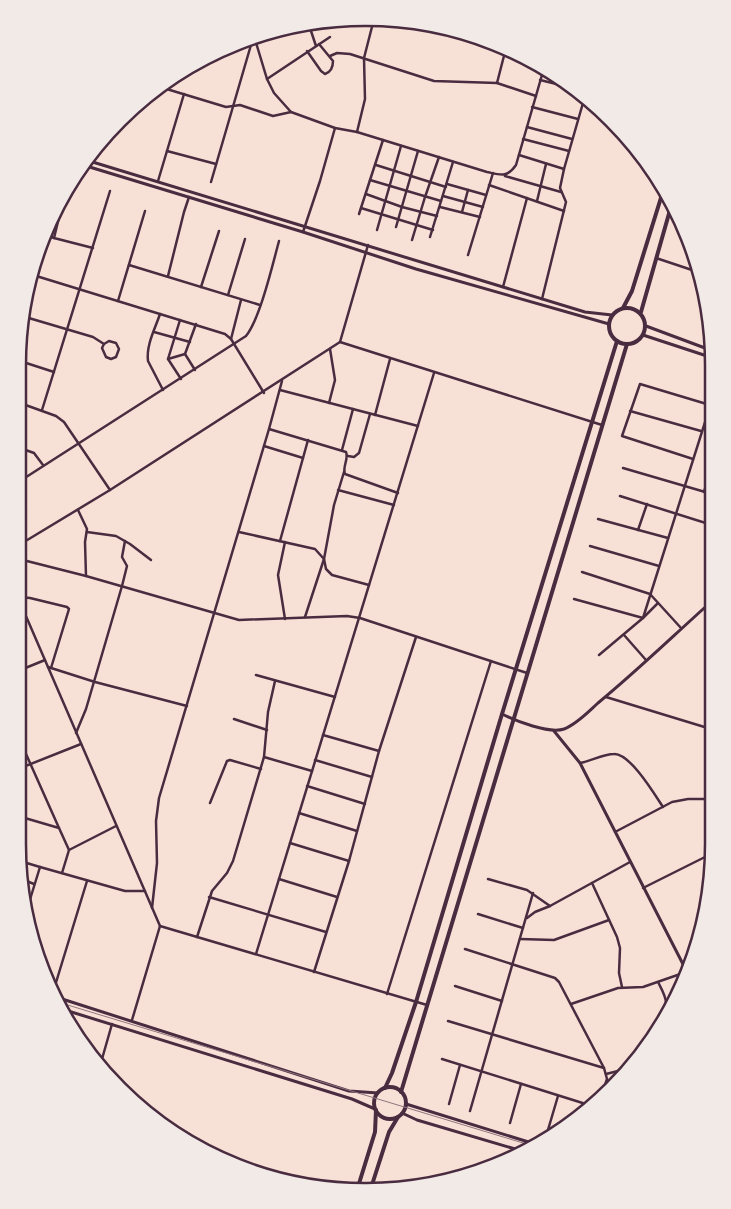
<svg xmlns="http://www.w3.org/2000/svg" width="731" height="1209" font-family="'PT Sans',sans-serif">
  <rect width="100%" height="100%" fill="#f7e1d7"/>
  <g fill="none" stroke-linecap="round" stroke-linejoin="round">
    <g stroke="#4a2c40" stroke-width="2.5">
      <polyline points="313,22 311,31 316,46"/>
      <path d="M 254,36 L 267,79 L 274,93 L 291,112 L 335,128 L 357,132 L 487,172 C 501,175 507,178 516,165 L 544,68"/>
      <path d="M 307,51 L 321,71 L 325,74 C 331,72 333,68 333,61 L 319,44"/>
      <polyline points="330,56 337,53 350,54 434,81 497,83 536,96"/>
      <polyline points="267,79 330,37"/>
      <polyline points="540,80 577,89"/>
      <polyline points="497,83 506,48"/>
      <polyline points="160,87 226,107 240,105 273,116 291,112"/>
      <polyline points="532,107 578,119"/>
      <polyline points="527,127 572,139"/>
      <polyline points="357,132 365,99 364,58 374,19"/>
      <polyline points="523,139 569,151"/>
      <polyline points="167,151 216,164"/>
      <polyline points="519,155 564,169"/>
      <polyline points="376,165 446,187"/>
      <polyline points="505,176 561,192"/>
      <polyline points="370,180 441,201"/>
      <polyline points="158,181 184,94"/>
      <polyline points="211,182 253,38"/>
      <polyline points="447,184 486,195"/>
      <polyline points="489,185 564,211"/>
      <polyline points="366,194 402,207 437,216"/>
      <polyline points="443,196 483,207"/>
      <polyline points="64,197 54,238 93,248"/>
      <polyline points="537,201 546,164"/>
      <polyline points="440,207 480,217"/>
      <polyline points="361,208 433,230"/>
      <polyline points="462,212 468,190"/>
      <polyline points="359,214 383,140"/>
      <polyline points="396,227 418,151"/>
      <polyline points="377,230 401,146"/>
      <polyline points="303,232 320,181 335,128"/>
      <polyline points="43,234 54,238"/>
      <polyline points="430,237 453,162"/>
      <polyline points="412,240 425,197 439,157"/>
      <polyline points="368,245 340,342 602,425"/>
      <polyline points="468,255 493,173"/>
      <polyline points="656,258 701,273"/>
      <polyline points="129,265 260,305"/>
      <polyline points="33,275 225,334 231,339 264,393"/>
      <polyline points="168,276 184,212 189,197"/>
      <polyline points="201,287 219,231"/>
      <polyline points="503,287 527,198"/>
      <polyline points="228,295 245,239"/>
      <polyline points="542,299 566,202 560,188 564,169 585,96"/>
      <polyline points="118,301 145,211"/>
      <path d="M 160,314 C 155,329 146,345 148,361 L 163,390"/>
      <polyline points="22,316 93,337 104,344 102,348 106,357 111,359 116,357 119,349 116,343 109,341 104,344"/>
      <polyline points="180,320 168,359 181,379"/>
      <polyline points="154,332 190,342"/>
      <polyline points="231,339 241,300"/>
      <polyline points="706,349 711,330"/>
      <polyline points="168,359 185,354"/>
      <polyline points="20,361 54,372"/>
      <polyline points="195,370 185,354 196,324"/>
      <polyline points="280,390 418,426"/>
      <polyline points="20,403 56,416 64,422 110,490"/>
      <polyline points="329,403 335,380 330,349"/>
      <polyline points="42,410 110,191"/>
      <polyline points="630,411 701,431"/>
      <polyline points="708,412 712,414"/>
      <polyline points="375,415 390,359"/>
      <path d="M 269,429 L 346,452 C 349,459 342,467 345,474 L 398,493"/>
      <polyline points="264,446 303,458"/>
      <polyline points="20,448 34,453 43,465"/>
      <polyline points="342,450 353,409"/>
      <polyline points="348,456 354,457 359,453 370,414"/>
      <polyline points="693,459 622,436 640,384 710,405"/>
      <polyline points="623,468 712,494"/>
      <path d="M 20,481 L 246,336 C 260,319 273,263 279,241"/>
      <polyline points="338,490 394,505"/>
      <polyline points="704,492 712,463"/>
      <polyline points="620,496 712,525"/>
      <polyline points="78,510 87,529 85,542 86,576"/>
      <polyline points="598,519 668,538"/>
      <polyline points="638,530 647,504"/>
      <polyline points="87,532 116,536 130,544 151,560"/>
      <polyline points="239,532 315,549 324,559 326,569 332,575 369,585"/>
      <polyline points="280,541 308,440"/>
      <polyline points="19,545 110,490 340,342"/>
      <polyline points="590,546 659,566"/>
      <polyline points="19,559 86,576 239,620 347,616 360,618 527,673"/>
      <polyline points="582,572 650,594 681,628"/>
      <polyline points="19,597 30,598 67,607 69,609 51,668"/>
      <polyline points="574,599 643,618 658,603"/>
      <polyline points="19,600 160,926 132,1020"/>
      <polyline points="305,617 324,559 334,505 344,472"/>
      <polyline points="285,619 278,575 285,542"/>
      <polyline points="624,635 646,660"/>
      <polyline points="599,655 643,618 713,397"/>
      <polyline points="48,667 95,682 187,706"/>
      <polyline points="18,671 45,660"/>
      <polyline points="256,675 335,697"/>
      <polyline points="606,697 711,729"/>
      <polyline points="234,719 267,730"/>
      <polyline points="76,733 86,709 122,586 127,566 122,557 125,541"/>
      <polyline points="18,736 59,828"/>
      <polyline points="379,751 416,637"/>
      <polyline points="264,757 312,771"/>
      <polyline points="315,760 372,777"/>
      <path d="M 580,763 C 591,761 603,754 614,754 C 630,753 655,795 663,807"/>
      <polyline points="18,769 81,744"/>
      <polyline points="307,786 365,804"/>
      <polyline points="210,803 227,761 230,760 261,769"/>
      <polyline points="299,813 357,831"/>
      <polyline points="18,816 59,828 69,850 62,873"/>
      <polyline points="615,832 672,802 688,799 711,799"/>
      <polyline points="290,843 349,861"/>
      <polyline points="69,850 116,826"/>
      <polyline points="20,861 40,867 28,906"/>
      <polyline points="40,867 125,891 145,891"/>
      <polyline points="279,879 337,897"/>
      <polyline points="488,879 527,890 550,906"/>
      <polyline points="24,880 34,884"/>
      <polyline points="592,883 617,937 620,948 619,973 622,987"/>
      <polyline points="643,888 711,854"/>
      <polyline points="209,897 326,932"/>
      <polyline points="152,908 157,863 156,821 159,798 269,429 282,381"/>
      <polyline points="478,914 523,928"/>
      <polyline points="527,918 535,912 550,906 630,862"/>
      <polyline points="160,926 427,1005"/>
      <polyline points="197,937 212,891 227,873 233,861 264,757 268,712 275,681"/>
      <polyline points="520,939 554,940 609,920"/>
      <polyline points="465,949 555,978 559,982 604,1068 607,1079 603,1091"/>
      <polyline points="256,954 434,373"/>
      <polyline points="314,972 349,861 379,751 323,735"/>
      <path d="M 658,982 C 661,988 666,996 666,1003 C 667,1013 653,1014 659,1025"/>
      <polyline points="455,986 502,1001"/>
      <polyline points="54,989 87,881"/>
      <polyline points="387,994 491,661"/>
      <polyline points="571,1004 618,988 643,987 689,971"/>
      <polyline points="448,1021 604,1068"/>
      <polyline points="442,1059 589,1105"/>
      <polyline points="100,1066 112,1024"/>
      <polyline points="606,1074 626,1069"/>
      <polyline points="449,1104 460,1065"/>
      <polyline points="470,1111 533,893"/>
      <polyline points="510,1123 521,1084"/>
      <polyline points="545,1140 558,1096"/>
    </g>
    <g stroke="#4a2c40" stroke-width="3">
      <polyline points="86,160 585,312 612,315"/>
      <polyline points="83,165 303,232 416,269 609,324"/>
      <polyline points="646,326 713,351"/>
      <polyline points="643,335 713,358"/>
      <path d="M 502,714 C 516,721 549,734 564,729 C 577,724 588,712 598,703 C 637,671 674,635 712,601"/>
      <polyline points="554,731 580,763 688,974"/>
      <polyline points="59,998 349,1091 378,1093"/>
      <polyline points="65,1010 352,1099 375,1109"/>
      <polyline points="406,1104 535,1144"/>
      <polyline points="402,1113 417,1120 522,1151"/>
      <polyline points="226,1158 299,1181"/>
    </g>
    <g stroke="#4a2c40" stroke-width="4">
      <circle cx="627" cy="326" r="18"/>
      <polyline points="623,308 632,291 664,188"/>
      <polyline points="641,312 672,203"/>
      <circle cx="390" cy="1103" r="16"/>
      <polyline points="385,1088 392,1073 416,1002 502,714 617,341"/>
      <polyline points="401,1092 627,344"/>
      <polyline points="357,1190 375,1132 376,1110"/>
      <polyline points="370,1191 389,1132 398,1117"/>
    </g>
    <polyline stroke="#8f747c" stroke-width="1" points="61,1003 533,1146"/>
  </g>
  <path d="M0 0H731V1209H0ZM365 26H366A339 339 0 0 1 705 365V844A339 339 0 0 1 366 1183H365A339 339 0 0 1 26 844V365A339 339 0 0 1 365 26Z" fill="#f1eae7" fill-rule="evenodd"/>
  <path fill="none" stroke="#4a2c40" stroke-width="2.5" d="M365 26H366A339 339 0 0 1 705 365V844A339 339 0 0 1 366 1183H365A339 339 0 0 1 26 844V365A339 339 0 0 1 365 26Z"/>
</svg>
